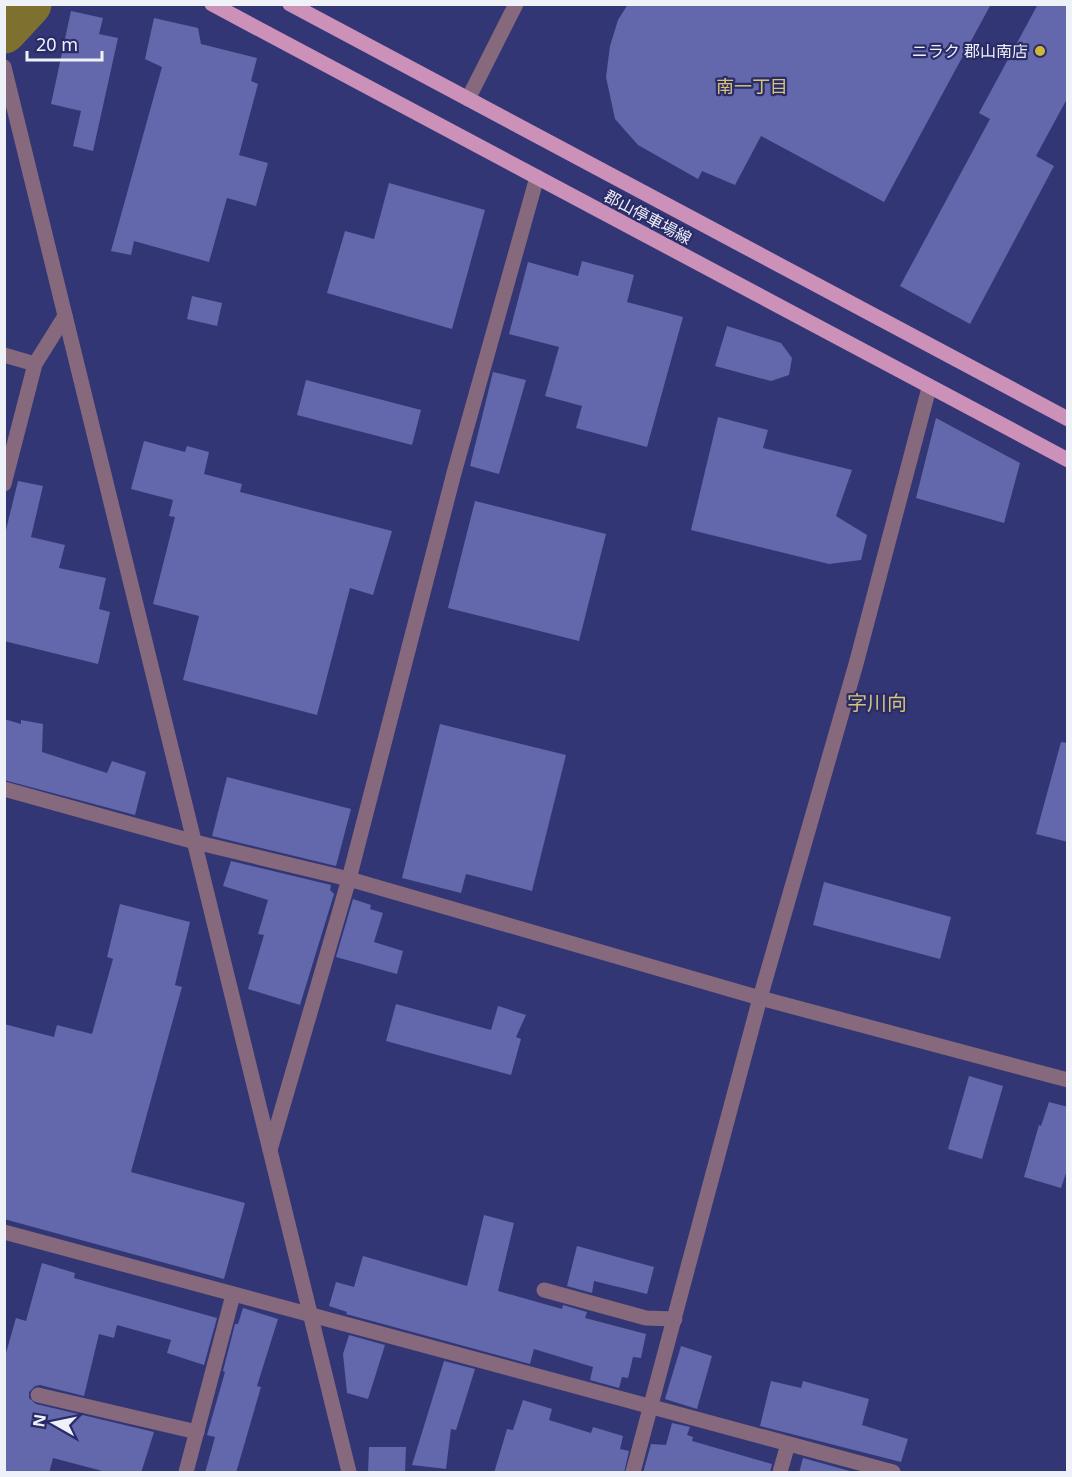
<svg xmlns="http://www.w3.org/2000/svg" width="1072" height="1477" font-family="'Noto Sans','Noto Sans JP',sans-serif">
  <rect width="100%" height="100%" fill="#333674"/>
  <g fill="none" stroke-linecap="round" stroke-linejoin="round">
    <polyline stroke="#7e7130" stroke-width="45" points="4,31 29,4"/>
  </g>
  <g fill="#6268ab">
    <polygon points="628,4 991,4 884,202 761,136 735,185 702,171 698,179 638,145 615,119 606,77 610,46 618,20"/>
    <polygon points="1038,4 1068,4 1068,97 1036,156 1054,166 970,324 900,286 990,119 979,113"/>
    <polygon points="71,11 103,18 99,34 118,38 93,151 73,146 81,111 51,104"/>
    <polygon points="154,18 198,28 201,44 257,58 251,81 258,84 239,155 268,163 256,206 227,198 209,262 134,241 131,255 111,251 162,67 145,59"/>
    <polygon points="389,183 485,210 452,329 327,293 345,231 374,239"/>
    <polygon points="582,261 634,275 627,302 683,317 647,447 576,428 582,406 545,396 559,347 509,334 528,262 578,276"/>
    <polygon points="192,296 222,303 217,326 187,319"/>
    <polygon points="727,326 781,343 792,358 789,375 771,381 715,366"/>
    <polygon points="493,372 526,380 499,474 470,466"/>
    <polygon points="306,380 421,410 412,445 297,415"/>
    <polygon points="718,417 768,430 763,448 852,470 836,516 867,535 861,560 829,564 691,530"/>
    <polygon points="936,418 1020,463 1004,523 916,498"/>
    <polygon points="144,441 185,452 187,446 209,452 204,474 242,484 240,492 392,531 373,595 350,588 317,715 183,680 199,616 153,604 175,517 169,516 173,500 131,489"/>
    <polygon points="18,481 43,486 31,537 65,545 59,568 106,578 99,609 110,612 98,664 4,641 4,538"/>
    <polygon points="475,501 606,534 579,641 448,608"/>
    <polygon points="4,719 21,724 21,720 43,724 42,752 107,773 112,761 146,772 135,815 4,780"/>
    <polygon points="440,724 566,755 532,891 466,874 461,893 402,878"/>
    <polygon points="1061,742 1068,743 1068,842 1036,834"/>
    <polygon points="227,777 351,809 336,866 212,836"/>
    <polygon points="231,861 331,885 330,890 334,894 300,1005 248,989 264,935 258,934 268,900 223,886"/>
    <polygon points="824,882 951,917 940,959 813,925"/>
    <polygon points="353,899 371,905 370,909 383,913 374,942 403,951 397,974 336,957"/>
    <polygon points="120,904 190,922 175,985 182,987 131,1172 245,1203 224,1279 4,1219 4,1024 54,1037 57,1025 92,1034 113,959 107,957"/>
    <polygon points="396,1004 491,1030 498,1006 526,1015 516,1037 521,1039 511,1075 386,1041"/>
    <polygon points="969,1076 1003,1086 982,1159 948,1149"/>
    <polygon points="1049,1102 1068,1107 1068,1167 1061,1188 1024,1177 1039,1125 1041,1126"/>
    <polygon points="484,1215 514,1223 498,1291 562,1309 563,1305 587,1312 585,1318 646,1334 641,1358 633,1357 628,1378 622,1377 619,1388 590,1380 593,1367 534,1349 530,1364 346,1314 347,1312 329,1306 336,1282 354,1287 363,1256 467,1286"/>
    <polygon points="577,1246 654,1267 647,1294 594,1281 592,1293 567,1286"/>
    <polygon points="42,1263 75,1273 74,1278 217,1318 204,1365 167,1353 171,1340 117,1325 114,1338 99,1334 84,1396 40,1385 35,1386 29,1392 29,1398 36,1404 154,1432 141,1473 110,1473 53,1458 49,1473 4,1473 4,1360 16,1318 26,1321"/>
    <polygon points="243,1308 278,1319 257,1386 261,1387 236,1473 205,1473 215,1437 207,1435 225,1372 223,1371 235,1324 238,1324"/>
    <polygon points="349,1335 385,1345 368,1399 347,1393 343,1354"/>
    <polygon points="681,1346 712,1356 697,1409 665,1399"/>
    <polygon points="444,1361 475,1369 456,1430 451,1429 446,1469 412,1465"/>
    <polygon points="771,1381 801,1388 803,1381 869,1399 862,1425 908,1439 901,1462 760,1426"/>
    <polygon points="523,1400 552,1409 549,1420 591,1433 593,1427 623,1436 620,1449 629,1451 624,1473 494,1473 507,1429 513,1430"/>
    <polygon points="672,1423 690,1427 687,1435 693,1437 692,1441 772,1464 770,1473 643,1473 651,1444 666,1445"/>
    <polygon points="369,1447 406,1447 405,1473 368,1473"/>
    <polygon points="803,1458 857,1473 799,1473"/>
  </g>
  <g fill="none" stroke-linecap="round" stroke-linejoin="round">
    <g stroke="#86697d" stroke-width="15">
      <polyline points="4,355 35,364"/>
      <polyline points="4,484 35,364 65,316"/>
      <polyline points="4,789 195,842 349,879 760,998 1068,1080"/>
      <polyline points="270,1150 349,879 454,473 537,177"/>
      <polyline points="4,1232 893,1472"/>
      <polyline points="544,1290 646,1318 675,1319"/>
      <polyline points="38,1395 197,1432"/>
      <polyline points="186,1472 233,1295"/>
      <polyline points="633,1472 760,998 856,664 929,388"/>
      <polyline points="780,1472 788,1444"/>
    </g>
    <g stroke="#86697d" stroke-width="15">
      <polyline points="4,67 349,1472"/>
      <polyline points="468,99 516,4"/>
    </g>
    <g stroke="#cb91b9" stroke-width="15">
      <polyline points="212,4 1068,460"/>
      <polyline points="290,4 1068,419"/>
    </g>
  </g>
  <circle fill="#d0b837" stroke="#2a2b68" stroke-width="2" cx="1040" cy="51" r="6"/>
  <g text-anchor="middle" stroke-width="4.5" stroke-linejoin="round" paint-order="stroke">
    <g font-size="16" fill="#eff1f8" stroke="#2a2b68" text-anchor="end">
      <text x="1028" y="57">ニラク 郡山南店</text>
    </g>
    <g font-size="16" fill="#eff1f8" stroke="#2a2b68">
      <text transform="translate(648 217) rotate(28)" y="6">郡山停車場線</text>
    </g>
    <g font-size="18" fill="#d4c476" stroke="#2a2b68">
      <text x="752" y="93">南一丁目</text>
    </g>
    <g font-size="20" fill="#d4c476" stroke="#2a2b68">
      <text x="877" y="710">字川向</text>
    </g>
  </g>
  <rect width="1072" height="1477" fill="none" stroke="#eff1f8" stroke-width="12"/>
  <g transform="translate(54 1423) rotate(279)" stroke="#2a2b68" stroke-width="4.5" paint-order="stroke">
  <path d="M0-4.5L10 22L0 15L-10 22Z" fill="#eff1f8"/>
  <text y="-9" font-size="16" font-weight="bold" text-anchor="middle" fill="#eff1f8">N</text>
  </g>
  <path d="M27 51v9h75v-9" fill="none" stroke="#eff1f8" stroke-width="3"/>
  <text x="36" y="51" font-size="18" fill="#eff1f8" stroke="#2a2b68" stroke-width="4.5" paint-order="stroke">20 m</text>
</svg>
